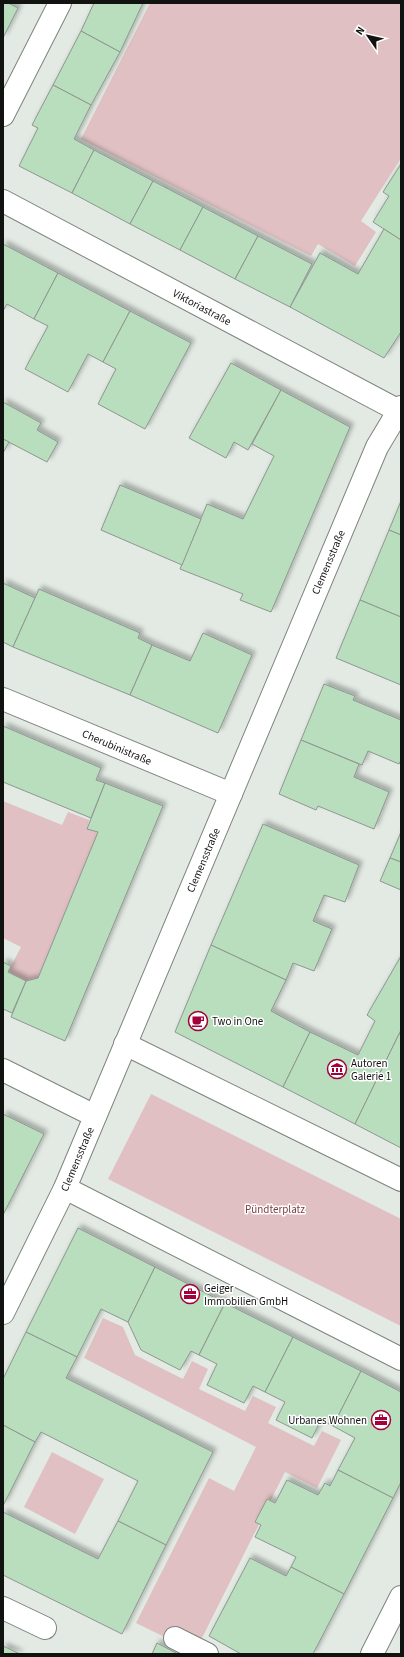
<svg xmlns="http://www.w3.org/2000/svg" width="404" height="1657" font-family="'Source Sans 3',sans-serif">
  <defs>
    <filter id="shadow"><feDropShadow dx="3.5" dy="-3.5" stdDeviation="2" flood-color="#0004"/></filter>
  </defs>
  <rect width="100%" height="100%" fill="#e2eae3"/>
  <g fill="#e0c0c2">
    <polygon points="150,3 401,3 401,158 361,221 376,232 355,266 318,244 311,256 81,139"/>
    <polygon points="3,801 62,825 68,812 89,820 87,829 98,832 38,978 26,981 8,972 21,947 3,938"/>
    <polygon points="151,1094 401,1219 401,1326 108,1179"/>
    <polygon points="103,1318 123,1327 135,1355 183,1379 192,1361 208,1369 199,1389 245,1411 253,1396 276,1407 268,1423 314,1446 322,1431 341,1440 317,1488 285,1472 195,1652 136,1623 209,1478 234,1491 256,1447 84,1358"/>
    <polygon points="52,1452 104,1479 75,1534 24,1507"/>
  </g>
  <g fill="#b8debe" stroke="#8f9690" filter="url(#shadow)">
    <polygon points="3,3 8,3 18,8 3,38"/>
    <polygon points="94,3 143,3 120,52 81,31"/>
    <polygon points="81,31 120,52 91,105 53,85"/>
    <polygon points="53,85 91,105 74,139 94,150 72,193 19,166 38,128 32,125"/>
    <polygon points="94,150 153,181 130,224 72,193"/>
    <polygon points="401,164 401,240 373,222 389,196 383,192"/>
    <polygon points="153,181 203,207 180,250 130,224"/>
    <polygon points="203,207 258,236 235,279 180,250"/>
    <polygon points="384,229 401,240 401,332 384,358 290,307 320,253 358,274"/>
    <polygon points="258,236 312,264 290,307 235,279"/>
    <polygon points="3,244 58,273 34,319 7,304 3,311"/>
    <polygon points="58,273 130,311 103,362 88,354 68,392 25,369 48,326 34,319"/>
    <polygon points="130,311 191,343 145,429 98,404 116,369 103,362"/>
    <polygon points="231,363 281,390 248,450 234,442 226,458 189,438"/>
    <polygon points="281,390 350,427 271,612 240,600 243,594 180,569 207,504 243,519 274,456 252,444"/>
    <polygon points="3,402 41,423 37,430 58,442 47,462 3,439"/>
    <polygon points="3,439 9,442 3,453"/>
    <polygon points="120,485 201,519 182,565 101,530"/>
    <polygon points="401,501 401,535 389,530"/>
    <polygon points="389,530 401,535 401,617 360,600"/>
    <polygon points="3,583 35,598 13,647 3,642"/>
    <polygon points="39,589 140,633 138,638 152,645 130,695 13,647"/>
    <polygon points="360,600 401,617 401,685 336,658"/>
    <polygon points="203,633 252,655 218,733 130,695 152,645 190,661"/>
    <polygon points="324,684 355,696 353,700 401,720 401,760 399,764 368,751 362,765 301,740"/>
    <polygon points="3,726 101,768 96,780 105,783 91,818 3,782"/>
    <polygon points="301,740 359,764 354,777 389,792 374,829 318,806 316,810 279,794"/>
    <polygon points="105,783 163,806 65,1041 11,1017 26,981 38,978 98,832 87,829"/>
    <polygon points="263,824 359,865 345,902 324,895 313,921 332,929 314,971 293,963 286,980 211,945"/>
    <polygon points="401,832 401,862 390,858"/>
    <polygon points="390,858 401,862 401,890 380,881"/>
    <polygon points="211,945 286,980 271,1011 310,1032 283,1087 175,1032"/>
    <polygon points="401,956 401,1030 355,1124 283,1087 310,1032 358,1055 375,1021 367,1015"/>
    <polygon points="3,962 11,966 8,972 26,981 12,1013 3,1009"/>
    <polygon points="399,1034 401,1034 401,1148 355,1124"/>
    <polygon points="3,1114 44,1134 3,1215"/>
    <polygon points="78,1228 155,1267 128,1322 101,1309 77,1357 26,1332"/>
    <polygon points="155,1267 225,1303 199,1355 191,1351 180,1370 141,1350 128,1322"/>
    <polygon points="225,1303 293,1337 265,1392 253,1386 244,1403 207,1385 217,1364 199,1355"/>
    <polygon points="26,1332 77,1357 66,1378 213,1452 166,1545 118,1521 138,1481 41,1432 35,1442 3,1425 3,1379"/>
    <polygon points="293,1337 361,1371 333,1426 321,1420 312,1438 276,1420 285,1402 265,1392"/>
    <polygon points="361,1371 401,1392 401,1482 393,1498 338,1470 355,1438 333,1426"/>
    <polygon points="3,1425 35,1442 3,1506"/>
    <polygon points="338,1470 393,1498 344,1594 291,1567 296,1557 255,1537 261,1525 255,1522 267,1499 275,1503 287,1480 318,1495 325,1483 330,1486"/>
    <polygon points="3,1512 98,1559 118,1521 166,1545 122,1634 3,1575"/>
    <polygon points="250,1558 286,1576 291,1567 344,1594 313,1654 241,1654 209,1636"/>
    <polygon points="157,1643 178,1654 152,1654"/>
    <polygon points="3,1646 20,1654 3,1654"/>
  </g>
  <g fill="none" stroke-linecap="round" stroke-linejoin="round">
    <g stroke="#7d847e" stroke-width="24">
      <g id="minor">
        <polyline points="3,115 60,3"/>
        <polyline points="3,201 401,412"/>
        <polyline points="3,699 231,794"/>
        <polyline points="125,1044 401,1180"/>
        <polyline points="3,1070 95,1116"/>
        <polyline points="65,1188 401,1359"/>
        <polyline points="3,1313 65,1188 377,447 401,407"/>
        <polyline points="3,1608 45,1628"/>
        <polyline points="175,1638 207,1654"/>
        <polyline points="372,1654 401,1597"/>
      </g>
    </g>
    <use href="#minor" stroke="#fff" stroke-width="22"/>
  </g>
  <defs>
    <g id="cafe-ring" transform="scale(1)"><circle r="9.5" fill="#fff" stroke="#a20238" stroke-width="1.5"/><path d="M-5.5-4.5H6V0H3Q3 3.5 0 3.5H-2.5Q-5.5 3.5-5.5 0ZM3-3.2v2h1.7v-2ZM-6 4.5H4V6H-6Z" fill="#a20238"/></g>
    <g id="museum-ring" transform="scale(1)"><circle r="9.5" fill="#fff" stroke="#a20238" stroke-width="1.5"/><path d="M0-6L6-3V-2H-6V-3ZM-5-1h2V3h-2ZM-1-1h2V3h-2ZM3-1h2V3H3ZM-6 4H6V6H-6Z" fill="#a20238"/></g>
    <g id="office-ring" transform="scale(1)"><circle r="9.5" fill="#fff" stroke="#a20238" stroke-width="1.5"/><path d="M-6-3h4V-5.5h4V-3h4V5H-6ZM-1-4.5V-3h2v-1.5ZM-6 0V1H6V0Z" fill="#a20238"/></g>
  </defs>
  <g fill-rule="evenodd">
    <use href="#cafe-ring" x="198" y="1021"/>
    <use href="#museum-ring" x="337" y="1069"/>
    <use href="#office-ring" x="190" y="1294"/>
    <use href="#office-ring" x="381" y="1420"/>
  </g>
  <g text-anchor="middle" stroke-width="3" stroke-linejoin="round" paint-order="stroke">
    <g font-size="11" fill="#111311" stroke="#fff">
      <text transform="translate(202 307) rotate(28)" y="4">Viktoriastraße</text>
      <text transform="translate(328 562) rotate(-67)" y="4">Clemensstraße</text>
      <text transform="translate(117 747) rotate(23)" y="4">Cherubinistraße</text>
      <text transform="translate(203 860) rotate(-67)" y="4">Clemensstraße</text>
      <text transform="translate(77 1159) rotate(-67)" y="4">Clemensstraße</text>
    </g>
    <g font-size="11" fill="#111311" stroke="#fff" text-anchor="start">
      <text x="212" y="1025">Two in One</text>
      <text x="351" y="1067">Autoren<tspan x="351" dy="13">Galerie 1</tspan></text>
      <text x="204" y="1292">Geiger<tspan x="204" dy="13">Immobilien GmbH</tspan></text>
      <text x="367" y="1424" text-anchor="end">Urbanes Wohnen</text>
    </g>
    <g font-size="11" fill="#7c3d45" stroke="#fff">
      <text x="275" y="1213">Pündterplatz</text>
    </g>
  </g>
  <rect width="404" height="1657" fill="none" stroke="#111311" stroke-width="8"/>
  <g transform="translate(368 36) rotate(304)" stroke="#ffffff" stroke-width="3" paint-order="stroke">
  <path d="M0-3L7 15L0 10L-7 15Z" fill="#111311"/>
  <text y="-6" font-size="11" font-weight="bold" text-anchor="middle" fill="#111311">N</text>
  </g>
</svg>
